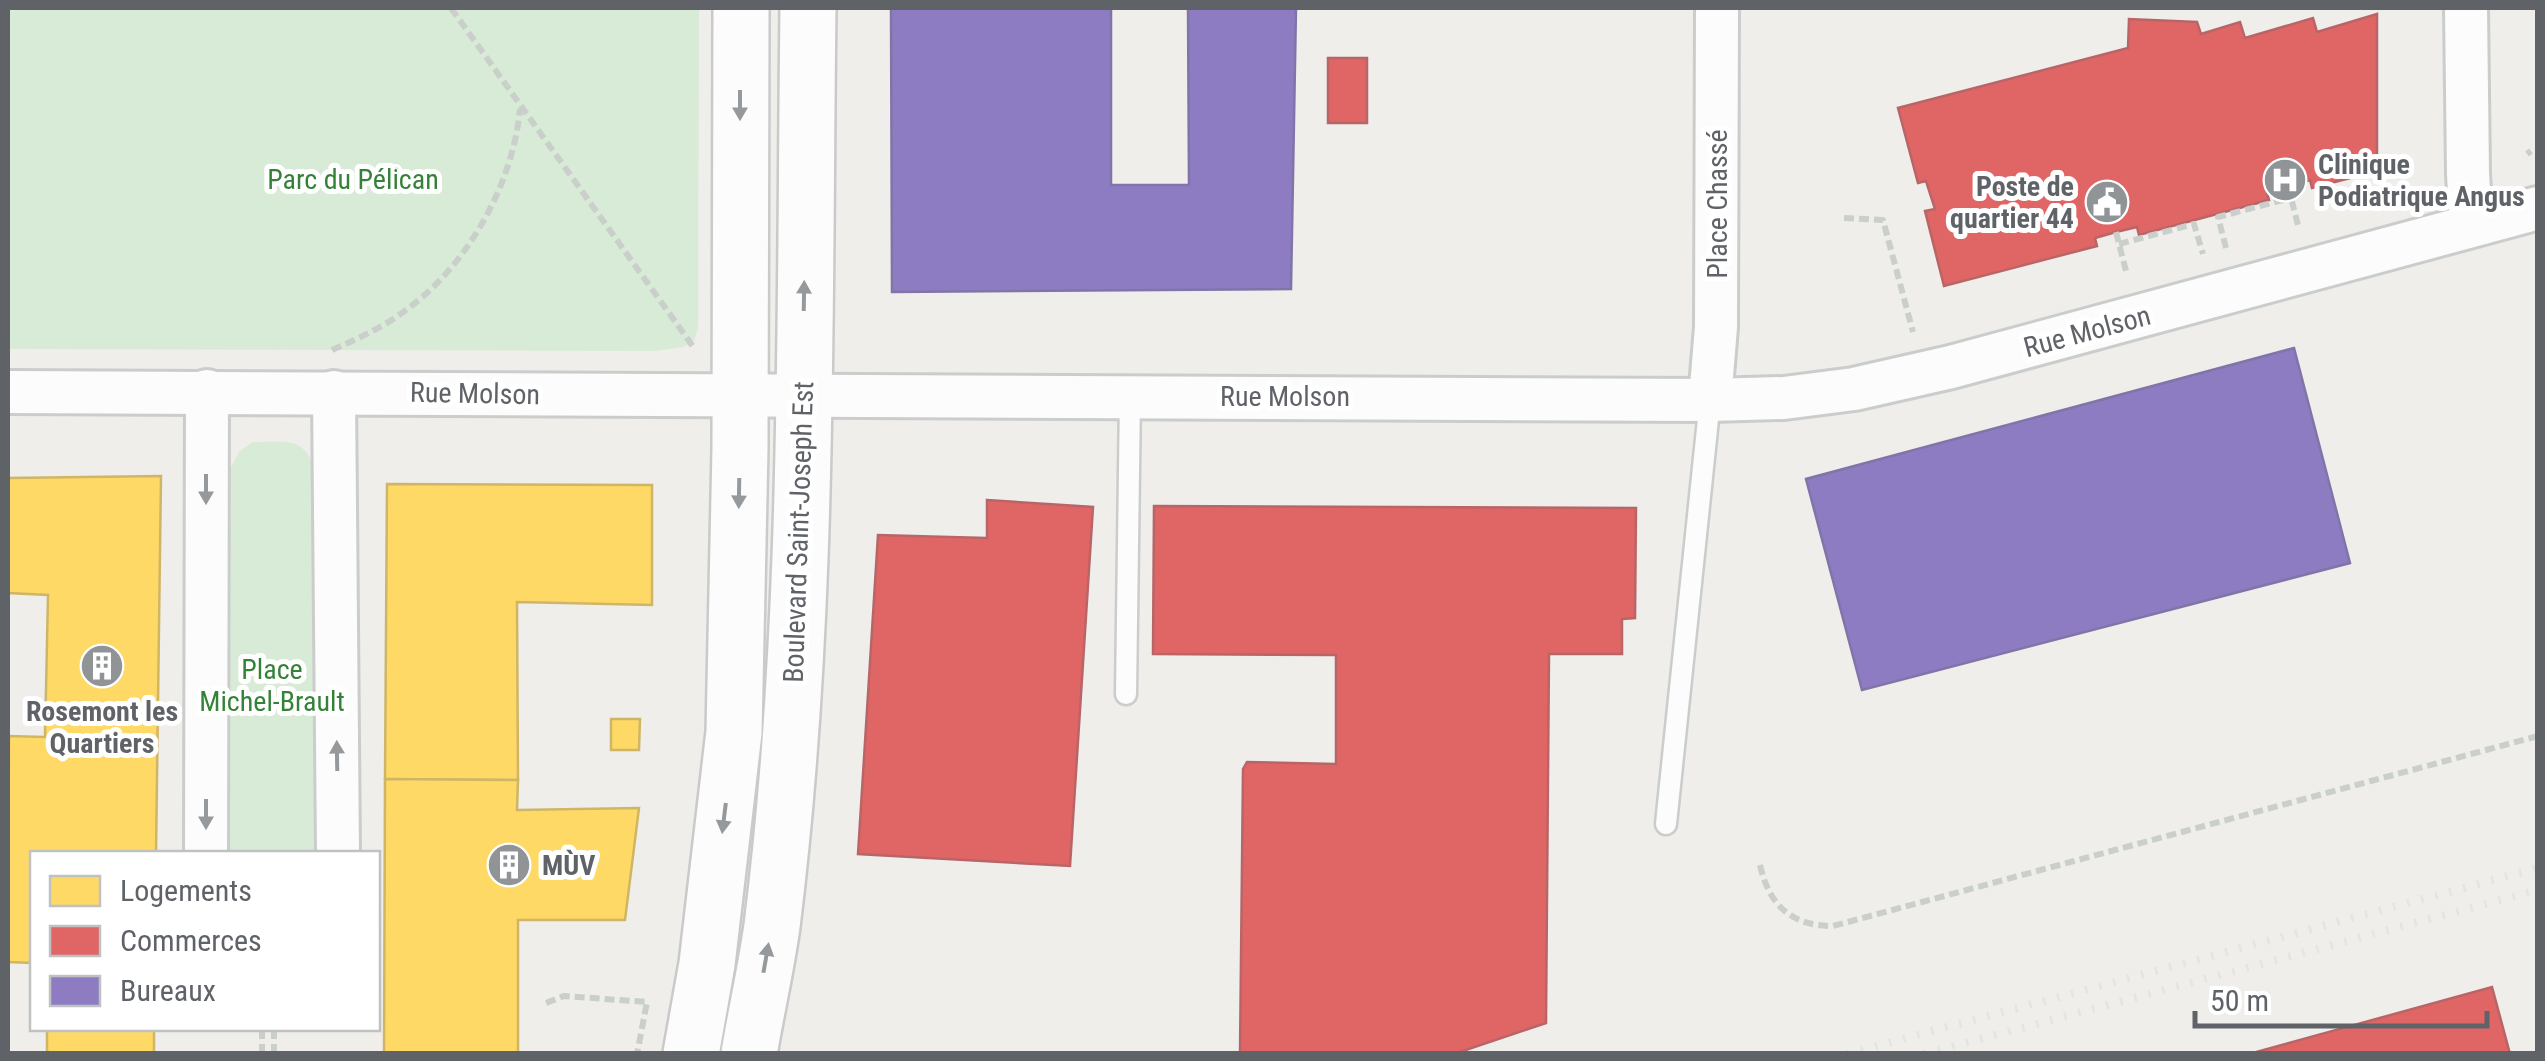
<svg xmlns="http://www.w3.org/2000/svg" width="2545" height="1061" font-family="'Roboto Condensed',sans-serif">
  <rect width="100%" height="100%" fill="#efeeea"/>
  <g fill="#d8ebd6">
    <polygon points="8,8 699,8 698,328 694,341 684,347 655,351 8,349"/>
    <path d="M 253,442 C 285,442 304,435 316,471 L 315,853 L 228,854 L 228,472 L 240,451 Z"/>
  </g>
  <g fill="#ffd966" stroke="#cfb667" stroke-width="2.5">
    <polygon points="161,476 156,854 32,854 32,963 8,962 9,736 45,737 48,595 8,593 8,478"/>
    <polygon points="387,484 652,485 652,605 517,602 518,780 385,779"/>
    <polygon points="611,719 640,719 639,750 611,750"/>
    <polygon points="385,779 518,780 517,810 639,808 625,920 518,920 518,1054 384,1054"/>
    <rect x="47" y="1028" width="107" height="26"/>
  </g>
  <g fill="#e06666" stroke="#b96567" stroke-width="2.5">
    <polygon points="2377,14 2377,171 2312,188 2310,180 2267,192 2269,200 2139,235 2137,227 2116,232 2095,238 2097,246 1944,286 1925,211 1935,209 1926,181 1918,183 1898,108 2128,48 2129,19 2197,22 2201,34 2240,22 2245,38 2313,18 2317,32"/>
    <rect x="1328" y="58" width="39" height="65"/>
    <polygon points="987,500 1093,507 1070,866 858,854 878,535 987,538"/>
    <polygon points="1154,506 1636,508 1635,618 1622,619 1622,654 1549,654 1546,1023 1454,1054 1240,1054 1243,769 1247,762 1336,764 1336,655 1153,654"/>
    <polygon points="2492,987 2510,1054 2249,1054"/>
  </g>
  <g fill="#8e7cc3" stroke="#8074a8" stroke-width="2.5">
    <polygon points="891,8 1111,8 1111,185 1189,185 1188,8 1296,8 1291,289 892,292"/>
    <polygon points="2294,348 2350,563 1862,690 1806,479"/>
  </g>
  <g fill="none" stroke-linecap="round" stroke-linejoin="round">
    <g stroke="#cbcccc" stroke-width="25">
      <g id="service">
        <polyline points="1126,694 1130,396"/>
        <polyline points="1666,824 1710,400"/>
      </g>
    </g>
    <g stroke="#cbcccc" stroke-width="48">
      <g id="minor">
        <polyline points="2466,8 2468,174 2471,225"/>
        <polyline points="8,392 1710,400 1784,398 1854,389 1951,367 2538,208"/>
        <polyline points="334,392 338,854"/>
        <polyline points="1710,400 1716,327 1717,8"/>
        <polyline points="206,854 207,391"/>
      </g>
    </g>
    <g stroke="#cacacb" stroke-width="60">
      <g id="secondary">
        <polyline points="691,1054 707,964 734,732 740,448 741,8"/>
        <path d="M 749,1054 C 756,1011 766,969 772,926 C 810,622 804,313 808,8"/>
      </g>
    </g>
    <g stroke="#cacfcc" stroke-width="6" stroke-dasharray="10 5" stroke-linecap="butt">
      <polyline points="451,8 694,348"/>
      <polyline points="2527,154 2531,151"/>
      <polyline points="2288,186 2299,229"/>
      <polyline points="1844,218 1883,220 1913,332"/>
      <polyline points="2116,232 2127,275"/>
      <polyline points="2119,244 2194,224 2203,254"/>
      <polyline points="2226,248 2218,217 2291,198"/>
      <path d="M 332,350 C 357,339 384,327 406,310 C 468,265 513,184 520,109"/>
      <path d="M 1760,865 C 1769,905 1791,926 1833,926 L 2538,736"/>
      <polyline points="546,1003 564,996 647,1002 637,1054"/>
      <polyline points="262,1054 262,1028"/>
      <polyline points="274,1054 274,1028"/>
    </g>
    <use href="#service" stroke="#fdfcfc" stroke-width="20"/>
    <use href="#minor" stroke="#fdfcfc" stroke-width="42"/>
    <use href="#secondary" stroke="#fdfcfc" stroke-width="55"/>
    <g stroke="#e4e4e4" stroke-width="8" stroke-dasharray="2.5 12" stroke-linecap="butt">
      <polyline points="1847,1054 2538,868"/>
      <polyline points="1924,1054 2538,890"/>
    </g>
  </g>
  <defs><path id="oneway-solid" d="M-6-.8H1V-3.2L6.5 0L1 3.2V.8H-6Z" transform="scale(2.5)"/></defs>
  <g fill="#96999c">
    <use href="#oneway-solid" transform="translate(740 105) rotate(90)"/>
    <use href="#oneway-solid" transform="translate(804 296) rotate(-89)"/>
    <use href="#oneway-solid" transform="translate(206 489) rotate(90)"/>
    <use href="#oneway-solid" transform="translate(739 493) rotate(91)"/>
    <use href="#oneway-solid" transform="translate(337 756) rotate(-91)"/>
    <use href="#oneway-solid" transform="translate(206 814) rotate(90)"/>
    <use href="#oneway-solid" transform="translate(724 818) rotate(97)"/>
    <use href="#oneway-solid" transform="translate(766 958) rotate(-80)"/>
  </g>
  <defs>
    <g id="hospital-disc" transform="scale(2.25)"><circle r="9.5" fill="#919496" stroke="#fff"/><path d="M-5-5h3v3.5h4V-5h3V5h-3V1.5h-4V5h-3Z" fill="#fff"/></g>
    <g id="civic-disc" transform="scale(2.25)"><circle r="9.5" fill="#919496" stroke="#fff"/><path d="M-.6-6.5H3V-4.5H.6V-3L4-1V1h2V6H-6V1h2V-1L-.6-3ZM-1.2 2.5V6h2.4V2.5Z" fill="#fff"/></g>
    <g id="building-disc" transform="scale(2.25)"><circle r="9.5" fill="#919496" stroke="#fff"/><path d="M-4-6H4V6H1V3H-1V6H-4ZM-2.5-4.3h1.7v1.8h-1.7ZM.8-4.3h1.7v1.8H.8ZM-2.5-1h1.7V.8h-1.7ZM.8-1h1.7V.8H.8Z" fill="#fff"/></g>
  </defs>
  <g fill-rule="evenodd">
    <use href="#hospital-disc" x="2285" y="180"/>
    <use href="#civic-disc" x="2107" y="202"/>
    <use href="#building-disc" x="102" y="666"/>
    <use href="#building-disc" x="509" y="865"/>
  </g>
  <g text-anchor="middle" stroke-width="10" stroke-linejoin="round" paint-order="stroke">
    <g font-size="28" font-weight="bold" fill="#5f6368" stroke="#fff" text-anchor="start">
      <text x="2318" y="174">Clinique<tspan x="2318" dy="32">Podiatrique Angus</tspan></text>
      <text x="2074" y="196" text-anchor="end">Poste de<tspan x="2074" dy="32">quartier 44</tspan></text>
      <text x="102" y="721" text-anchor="middle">Rosemont les<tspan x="102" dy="32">Quartiers</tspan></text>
      <text x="542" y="875">MÙV</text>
    </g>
    <g font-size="28" fill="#348238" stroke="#fff">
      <text x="353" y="189">Parc du Pélican</text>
      <text x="272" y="679">Place<tspan x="272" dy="32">Michel-Brault</tspan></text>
    </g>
    <g font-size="28" fill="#5f6368" stroke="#fff">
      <text transform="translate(1717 204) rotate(-90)" y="10">Place Chassé</text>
      <text transform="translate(2087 331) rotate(-15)" y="10">Rue Molson</text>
      <text transform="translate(475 393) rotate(1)" y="10">Rue Molson</text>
      <text x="1285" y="406">Rue Molson</text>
      <text transform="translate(798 532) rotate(-88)" y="10">Boulevard Saint-Joseph Est</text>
    </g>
  </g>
  <rect width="2545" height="1061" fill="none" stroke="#5f6368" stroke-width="20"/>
  <rect x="30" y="851" width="350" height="180" fill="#ffffff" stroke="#bfc1c3" stroke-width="2.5"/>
  <rect x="50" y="876" width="50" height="30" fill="#ffd966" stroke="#bfc1c3" stroke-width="2.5"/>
  <text x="120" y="901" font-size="30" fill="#5f6368">Logements</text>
  <rect x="50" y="926" width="50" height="30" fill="#e06666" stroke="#bfc1c3" stroke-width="2.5"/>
  <text x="120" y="951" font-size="30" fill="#5f6368">Commerces</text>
  <rect x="50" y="976" width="50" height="30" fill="#8e7cc3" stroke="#bfc1c3" stroke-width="2.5"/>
  <text x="120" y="1001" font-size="30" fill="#5f6368">Bureaux</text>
  <path d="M2195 1011v15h292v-15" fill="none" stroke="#5f6368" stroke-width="5"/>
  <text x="2210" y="1011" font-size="30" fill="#5f6368" stroke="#ffffff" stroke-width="8" paint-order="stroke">50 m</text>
</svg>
